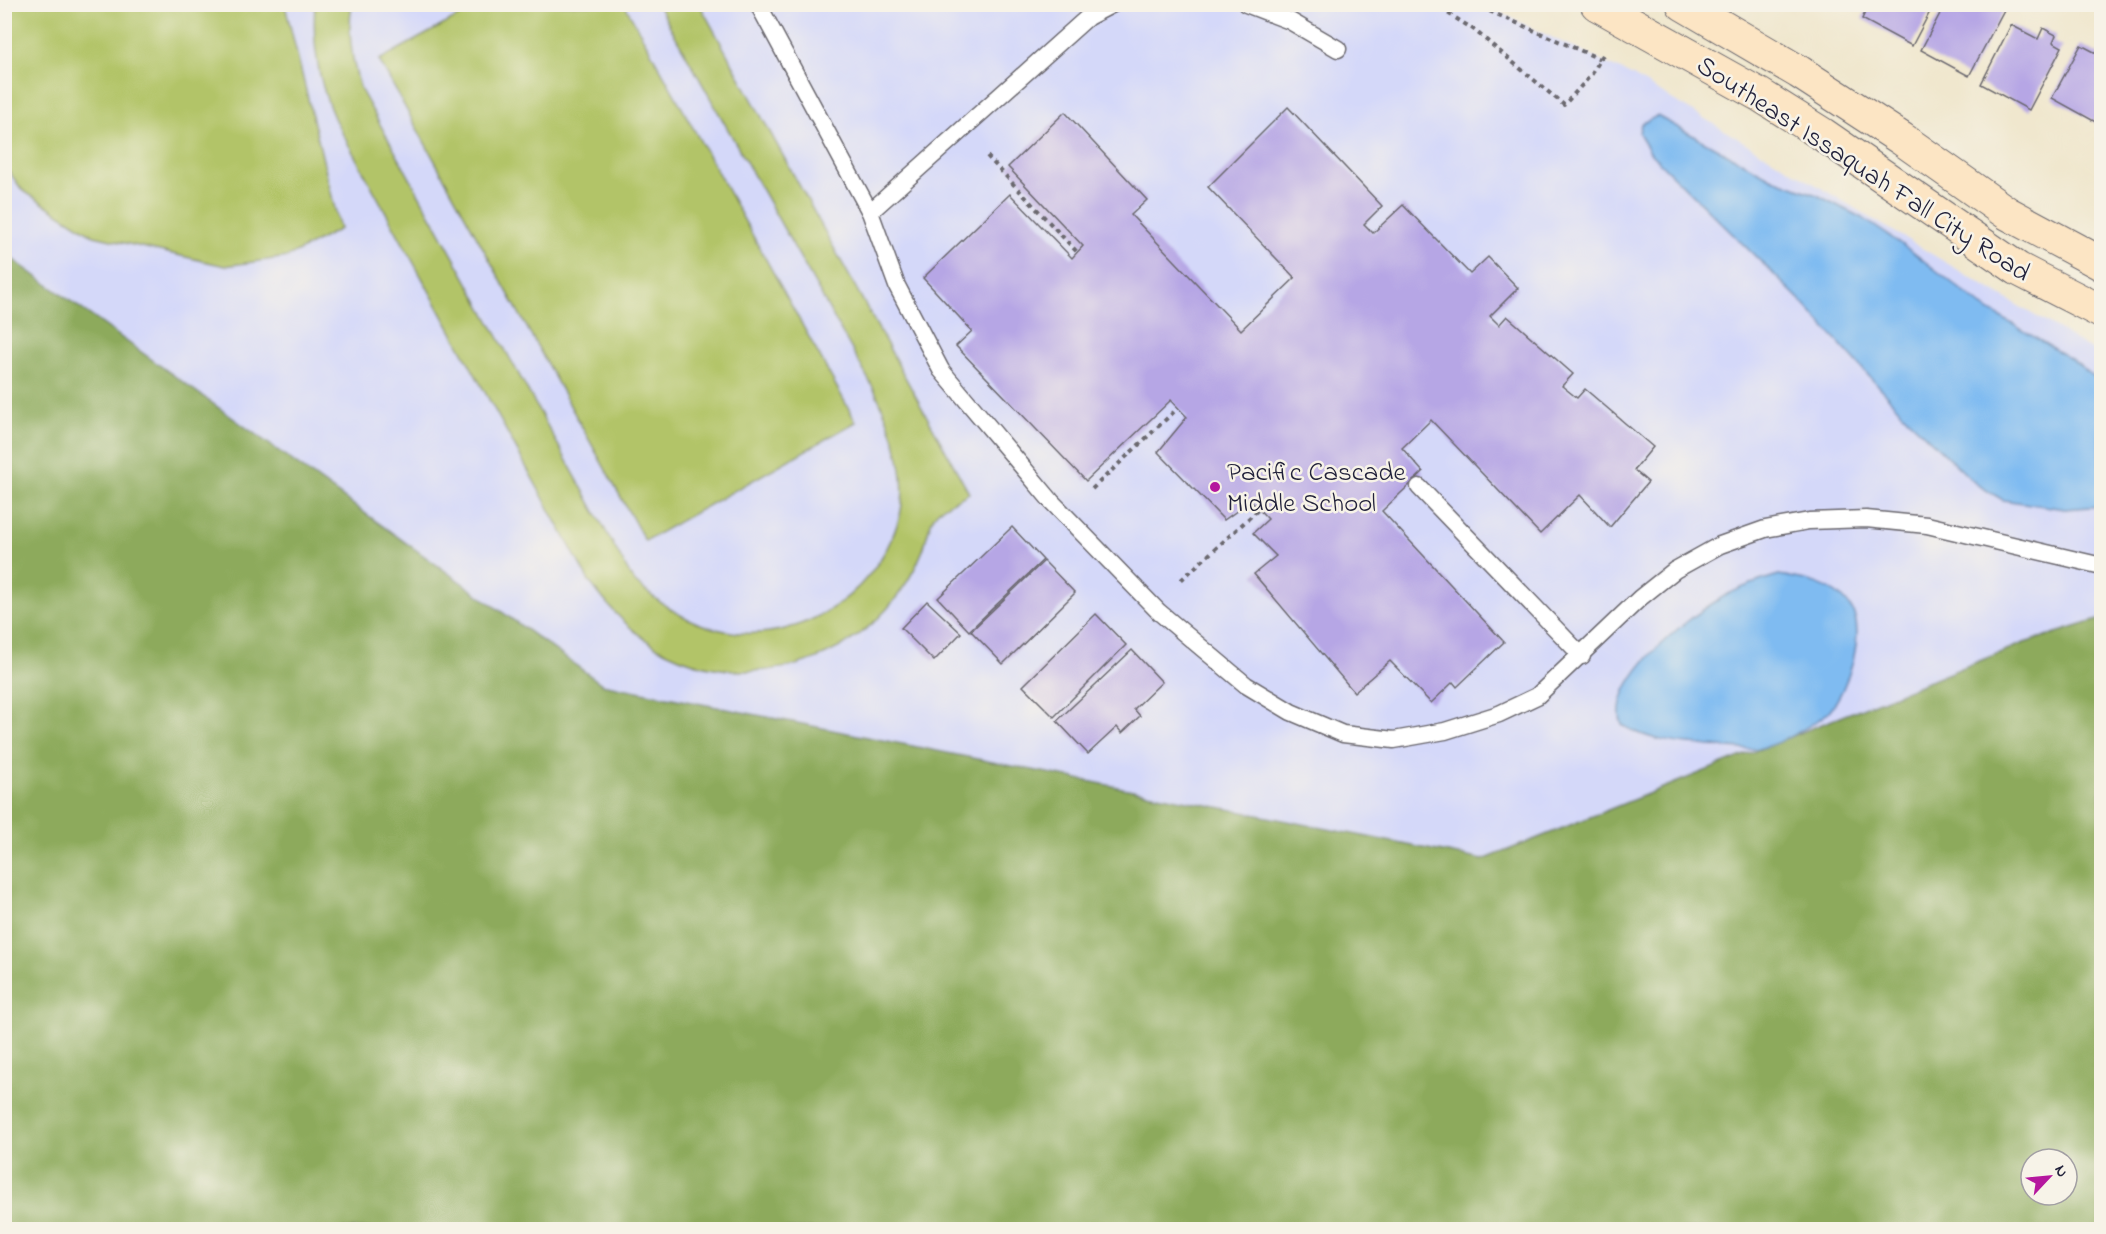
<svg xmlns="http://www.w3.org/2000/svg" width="2106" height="1234" font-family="'Indie Flower',sans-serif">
  <rect width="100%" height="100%" fill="#f7f3e8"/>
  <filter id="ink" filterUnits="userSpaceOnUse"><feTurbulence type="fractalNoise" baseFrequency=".0167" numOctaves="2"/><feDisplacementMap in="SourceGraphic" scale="12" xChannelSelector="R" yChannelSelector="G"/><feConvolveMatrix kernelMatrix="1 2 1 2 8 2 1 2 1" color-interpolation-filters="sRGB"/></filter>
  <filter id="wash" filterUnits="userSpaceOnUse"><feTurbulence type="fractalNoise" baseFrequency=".008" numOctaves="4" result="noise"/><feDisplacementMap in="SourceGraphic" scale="24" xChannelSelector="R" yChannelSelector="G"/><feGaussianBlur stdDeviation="1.35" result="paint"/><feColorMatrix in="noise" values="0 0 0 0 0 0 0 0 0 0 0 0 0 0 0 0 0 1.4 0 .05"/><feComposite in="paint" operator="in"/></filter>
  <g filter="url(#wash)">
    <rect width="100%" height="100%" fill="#f0e7ce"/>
    <polygon fill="#d4d8f9" points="5,5 1484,5 1633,76 2101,355 2101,619 2024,643 1484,860 602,684 5,253"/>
    <g fill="#b2c467" stroke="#6a7351" stroke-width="1.5">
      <polygon points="5,4 285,5 340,229 288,257 225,266 94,236 22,190 5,166"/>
      <path d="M 315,5 L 352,5 C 347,33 352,62 361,90 L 633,580 C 654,599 678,617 706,626 C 788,654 875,599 899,519 C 911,478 892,427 875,391 L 658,5 L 700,5 L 969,493 C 960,499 945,504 937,512 C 929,520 927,539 923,550 C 915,571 902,592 887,609 C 832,671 741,689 666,652 C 634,636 610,609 589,581 L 335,120 C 318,82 312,46 315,5 Z"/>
      <polygon points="479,5 625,5 856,422 645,541 379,60"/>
    </g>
    <path fill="#8daa5c" stroke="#58664c" stroke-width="1.5" fill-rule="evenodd" d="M 4,253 L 602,684 L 1483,860 L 2024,643 L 2101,619 L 2101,1229 L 5,1229 ZM 2031,1159 L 2067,1159 L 2067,1195 L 2031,1195 Z"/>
    <g fill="#7fbbf1" stroke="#506e96" stroke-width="1.5">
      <polygon points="1657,116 1773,179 1817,195 1864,219 1910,250 1982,306 2071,359 2101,382 2101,506 2065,509 2003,500 1976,484 1907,418 1801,301 1651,154 1639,133 1641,124"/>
      <path d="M 1779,575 C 1803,579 1833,584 1849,605 C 1868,629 1848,690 1829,711 C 1818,723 1777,745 1761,748 C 1742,751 1720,747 1701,745 C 1673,743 1648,740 1622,725 C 1606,681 1685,620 1718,600 C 1737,588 1758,581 1779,575 Z"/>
    </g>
    <g id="blocks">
      <g fill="#b6a6e5">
        <polygon points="1869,4 1934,4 1912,46 1862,19"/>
        <polygon points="1945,4 1969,4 1975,8 1977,4 2006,6 1969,76 1921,50"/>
        <polygon points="2011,25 2038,39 2043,28 2056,35 2053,42 2062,47 2029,110 1981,84"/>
        <polygon points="2081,45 2102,56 2101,125 2052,98"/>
        <polygon points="1288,107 1382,206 1364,224 1373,233 1403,205 1470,274 1488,257 1518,288 1490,316 1499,325 1507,316 1573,374 1562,386 1577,398 1585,389 1653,447 1634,470 1648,482 1610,527 1580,495 1540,534 1431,420 1402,448 1423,472 1382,511 1504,642 1457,687 1453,682 1431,703 1390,661 1354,692 1254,574 1276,556 1253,533 1268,519 1251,501 1224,520 1158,452 1187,417 1171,400 1086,481 956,346 972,331 923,278 1010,194 1072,258 1083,246 1008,167 1065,112 1147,200 1131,215 1241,330 1295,278 1208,187"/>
        <polygon points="1012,527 1043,560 969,631 938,598"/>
        <polygon points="1044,561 1075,593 1003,664 971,631"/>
        <polygon points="927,601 961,633 934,661 901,628"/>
        <polygon points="1096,614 1126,645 1054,717 1023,686"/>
        <polygon points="1132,650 1162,682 1134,709 1140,716 1122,733 1117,727 1088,754 1057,721"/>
      </g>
    </g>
  </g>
  <g filter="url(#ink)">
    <use href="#blocks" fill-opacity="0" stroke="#6a676e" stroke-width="1.5"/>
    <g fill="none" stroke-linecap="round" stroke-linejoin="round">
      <g stroke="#6a676e" stroke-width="19">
        <g id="lane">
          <polyline points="758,4 870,212 897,286 941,370 1052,502 1159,612 1246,685 1291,712 1343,734 1394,740 1445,731 1499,714 1537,696 1640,598 1675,570 1720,545 1765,529 1809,521 1866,519 1927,525 2102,566"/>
          <polyline points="1246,4 1290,21 1338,49"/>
          <polyline points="870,212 1088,17 1113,4"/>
          <polyline points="1419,487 1582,656"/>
        </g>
      </g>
      <g stroke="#6a676e" stroke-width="35">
        <g id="secondary">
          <polyline points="1597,4 1760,95 1822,134 2018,269 2102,312"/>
          <polyline points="1683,4 1799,72 1902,139 2007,213 2102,264"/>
        </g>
      </g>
      <g stroke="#6a676e" stroke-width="4" stroke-dasharray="4.5 4.5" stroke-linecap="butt">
        <polyline points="1433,4 1473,29 1564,105 1592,74 1604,53"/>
        <polyline points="1473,4 1600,59"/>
        <polyline points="987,156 1077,252"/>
        <polyline points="1092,489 1178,408"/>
        <polyline points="1181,580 1259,509"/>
      </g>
      <use href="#lane" stroke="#fff" stroke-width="16"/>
      <use href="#secondary" stroke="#fce5c4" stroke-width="33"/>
    </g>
  </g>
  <circle fill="#b5179e" stroke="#f7f3e8" stroke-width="2" cx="1215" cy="487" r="6"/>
  <g text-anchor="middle" stroke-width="5" stroke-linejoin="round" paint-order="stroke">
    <g font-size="27" fill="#22223b" stroke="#f7f3e8">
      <text transform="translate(1864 168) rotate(33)" y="9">Southeast Issaquah Fall City Road</text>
    </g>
    <g font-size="27" fill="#22223b" stroke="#f7f3e8" text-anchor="start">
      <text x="1227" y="480">Pacific Cascade<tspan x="1227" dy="31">Middle School</tspan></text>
    </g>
  </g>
  <rect width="2106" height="1234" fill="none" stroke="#f7f3e8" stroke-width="24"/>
  <g transform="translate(2049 1177) rotate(64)"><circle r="28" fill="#f7f3e8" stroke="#a29fa3" stroke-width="1.5"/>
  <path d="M0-4.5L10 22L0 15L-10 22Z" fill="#b5179e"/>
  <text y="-9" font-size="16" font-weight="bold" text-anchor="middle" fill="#22223b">N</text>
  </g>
</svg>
